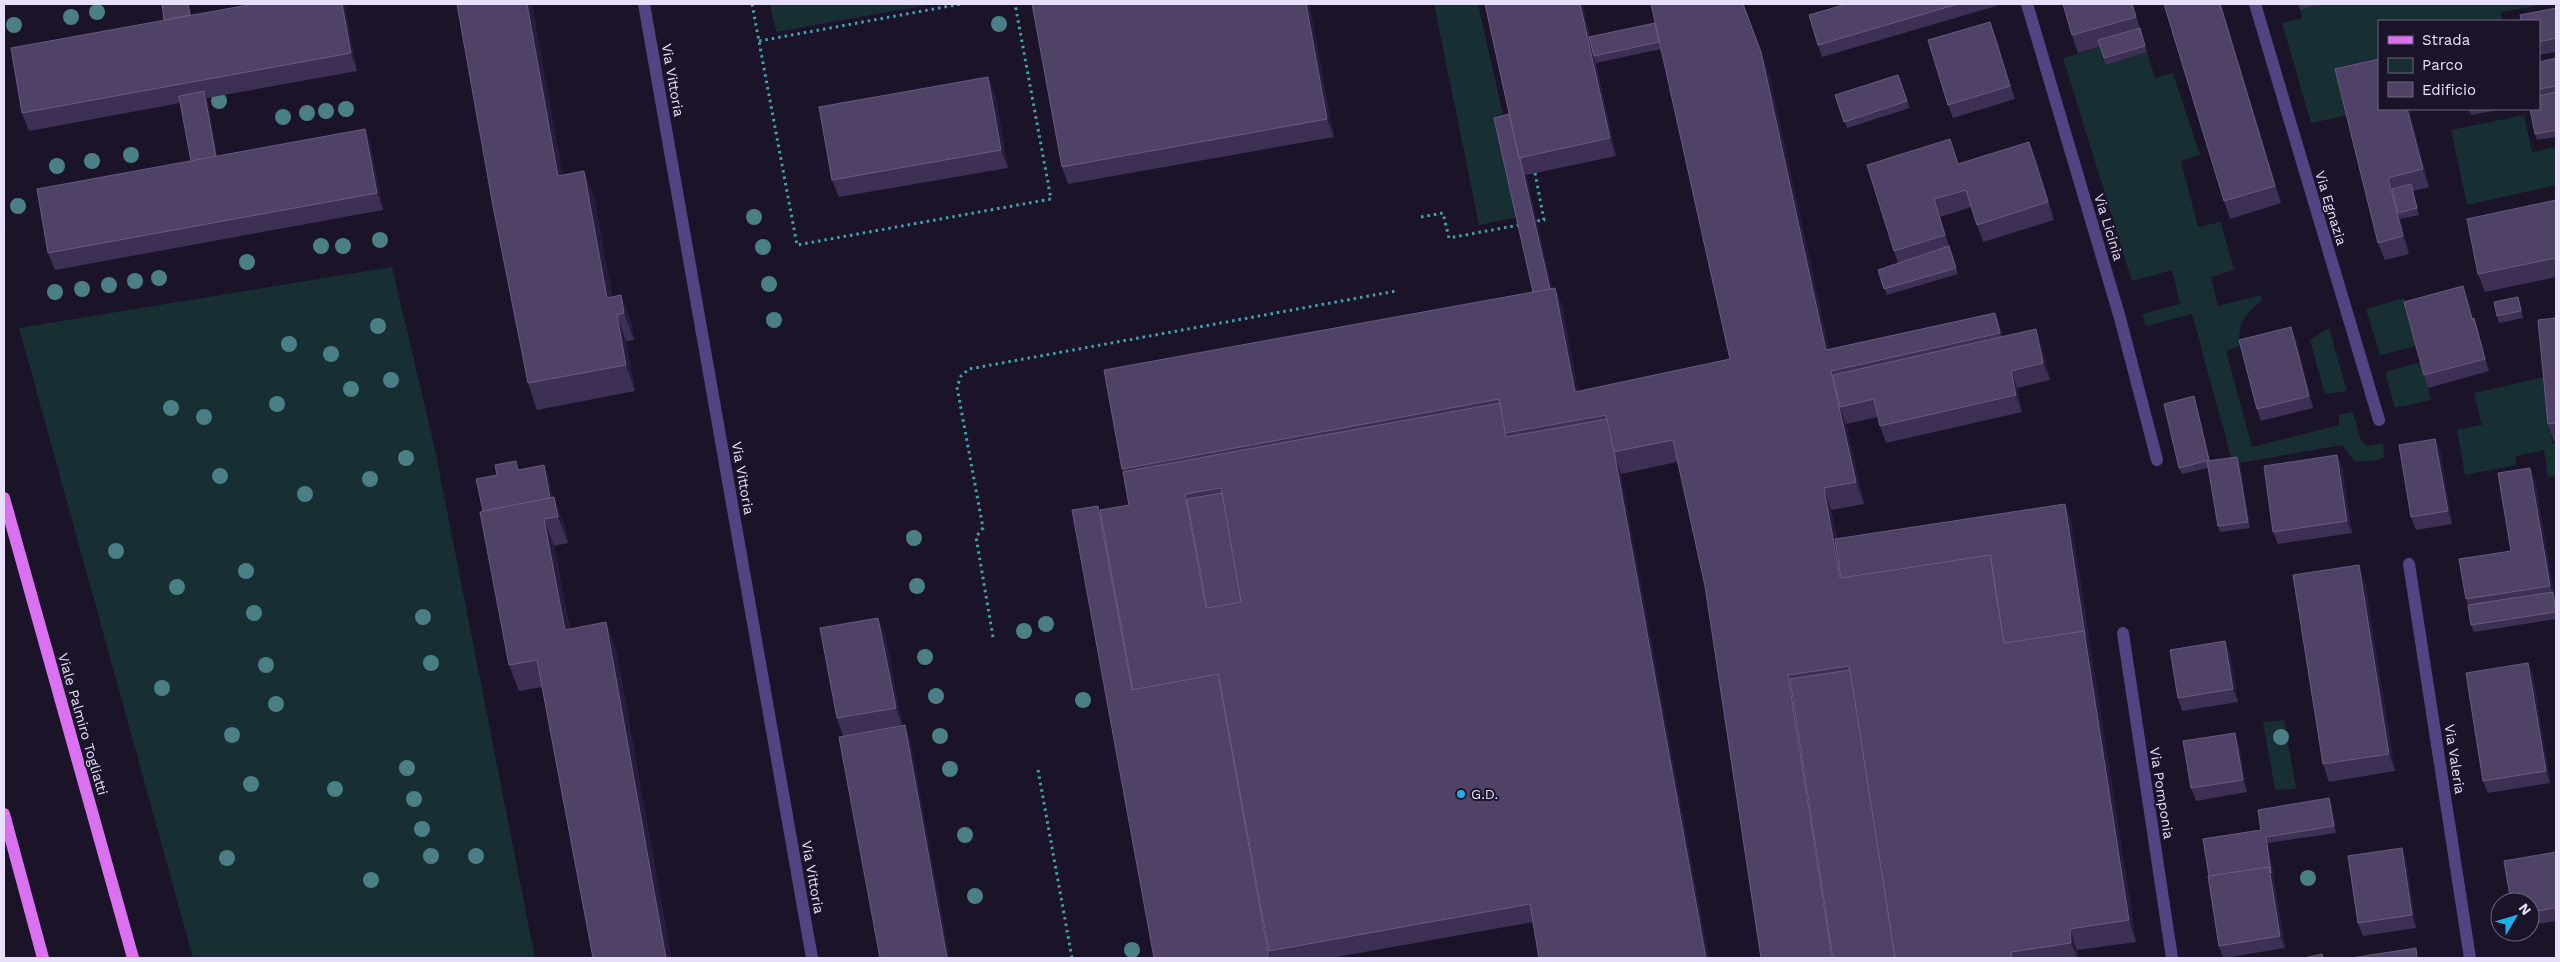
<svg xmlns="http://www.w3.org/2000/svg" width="2560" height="962" font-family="'Work Sans',sans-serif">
  <rect width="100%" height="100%" fill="#1b1429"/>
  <g fill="#172e33">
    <polygon points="770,4 933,4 776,32"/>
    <polygon points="1434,4 1478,4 1506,128 1518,217 1479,225"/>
    <polygon points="2320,4 2547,4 2501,12 2502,21 2379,21 2379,78 2348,115 2311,123 2282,23 2302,18 2300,10"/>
    <path d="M 2101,47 L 2106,64 L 2147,52 L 2155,78 L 2173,73 L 2200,155 L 2181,161 L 2198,227 L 2221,222 L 2234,270 L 2211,277 L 2218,306 L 2261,295 L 2262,300 C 2246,314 2236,324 2240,346 L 2226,351 L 2252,447 L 2339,425 L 2339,415 L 2353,412 L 2361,441 L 2368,446 L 2383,443 L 2384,457 L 2379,460 L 2355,462 L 2342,445 L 2233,464 L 2192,314 L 2146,326 L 2142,314 L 2180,304 L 2172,270 L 2132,281 L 2063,58 Z"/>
    <polygon points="2524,115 2532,152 2556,147 2556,185 2467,205 2451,130"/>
    <polygon points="392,267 434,445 535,958 193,958 19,328"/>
    <polygon points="2404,298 2417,346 2380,355 2366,309"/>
    <polygon points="2329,328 2347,391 2325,394 2310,340"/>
    <polygon points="2421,362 2431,400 2395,408 2385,372"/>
    <polygon points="2548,376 2552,443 2556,443 2556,476 2548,477 2544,450 2516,456 2516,465 2465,475 2457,430 2482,425 2474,393"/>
    <polygon points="2284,720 2296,789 2275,790 2263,722"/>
  </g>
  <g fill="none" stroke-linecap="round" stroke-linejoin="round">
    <g stroke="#3ea2b1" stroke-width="3" stroke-dasharray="2.5 4" stroke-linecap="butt">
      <polyline points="752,4 797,245 1051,199 1015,4"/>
      <polyline points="759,41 961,4"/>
      <polyline points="1535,173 1544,220 1536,221"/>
      <polyline points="1421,217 1443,213 1449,238 1519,225"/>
      <polyline points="993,637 976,537 983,528 957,387 961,376 969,369 1396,291"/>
      <polyline points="1038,770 1072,958"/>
    </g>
    <g stroke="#524483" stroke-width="12">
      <polyline points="644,4 812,958"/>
      <polyline points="2027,4 2120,318 2157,460"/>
      <polyline points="2255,4 2379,420"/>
      <polyline points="2409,564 2470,958"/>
      <polyline points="2123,633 2172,958"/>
    </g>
    <g stroke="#d971f0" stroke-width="12">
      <polyline points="4,498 133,958"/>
      <polyline points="4,814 43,958"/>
    </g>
  </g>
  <g fill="#4a7f85">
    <circle cx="97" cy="12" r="8"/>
    <circle cx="71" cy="17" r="8"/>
    <circle cx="999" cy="24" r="8"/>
    <circle cx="14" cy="25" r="8"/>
    <circle cx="219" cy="101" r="8"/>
    <circle cx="346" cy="109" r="8"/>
    <circle cx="326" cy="111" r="8"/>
    <circle cx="307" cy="113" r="8"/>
    <circle cx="283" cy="117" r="8"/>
    <circle cx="131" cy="155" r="8"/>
    <circle cx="92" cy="161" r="8"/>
    <circle cx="57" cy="166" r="8"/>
    <circle cx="18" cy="206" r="8"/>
    <circle cx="754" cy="217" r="8"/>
    <circle cx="380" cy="240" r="8"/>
    <circle cx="321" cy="246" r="8"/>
    <circle cx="343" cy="246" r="8"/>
    <circle cx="763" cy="247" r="8"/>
    <circle cx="247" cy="262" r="8"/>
    <circle cx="159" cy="278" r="8"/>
    <circle cx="135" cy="281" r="8"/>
    <circle cx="769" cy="284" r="8"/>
    <circle cx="109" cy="285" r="8"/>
    <circle cx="82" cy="289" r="8"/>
    <circle cx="55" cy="292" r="8"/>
    <circle cx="774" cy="320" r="8"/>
    <circle cx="378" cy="326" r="8"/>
    <circle cx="289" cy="344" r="8"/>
    <circle cx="331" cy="354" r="8"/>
    <circle cx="391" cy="380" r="8"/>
    <circle cx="351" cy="389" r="8"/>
    <circle cx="277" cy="404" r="8"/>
    <circle cx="171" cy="408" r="8"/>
    <circle cx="204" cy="417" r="8"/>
    <circle cx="406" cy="458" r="8"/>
    <circle cx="220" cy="476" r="8"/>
    <circle cx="370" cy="479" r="8"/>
    <circle cx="305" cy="494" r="8"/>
    <circle cx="914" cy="538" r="8"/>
    <circle cx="116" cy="551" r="8"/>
    <circle cx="246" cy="571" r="8"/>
    <circle cx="917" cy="586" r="8"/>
    <circle cx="177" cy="587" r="8"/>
    <circle cx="254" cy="613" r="8"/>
    <circle cx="423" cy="617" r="8"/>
    <circle cx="1046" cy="624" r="8"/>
    <circle cx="1024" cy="631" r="8"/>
    <circle cx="925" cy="657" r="8"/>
    <circle cx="431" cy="663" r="8"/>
    <circle cx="266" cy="665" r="8"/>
    <circle cx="162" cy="688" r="8"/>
    <circle cx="936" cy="696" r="8"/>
    <circle cx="1083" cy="700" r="8"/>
    <circle cx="276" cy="704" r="8"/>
    <circle cx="232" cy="735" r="8"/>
    <circle cx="940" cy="736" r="8"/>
    <circle cx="2281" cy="737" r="8"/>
    <circle cx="407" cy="768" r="8"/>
    <circle cx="950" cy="769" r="8"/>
    <circle cx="251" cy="784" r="8"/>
    <circle cx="335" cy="789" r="8"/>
    <circle cx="414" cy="799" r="8"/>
    <circle cx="422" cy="829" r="8"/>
    <circle cx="965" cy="835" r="8"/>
    <circle cx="431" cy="856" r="8"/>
    <circle cx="476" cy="856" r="8"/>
    <circle cx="227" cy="858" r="8"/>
    <circle cx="2308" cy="878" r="8"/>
    <circle cx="371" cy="880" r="8"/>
    <circle cx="975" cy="896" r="8"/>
    <circle cx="1132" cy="950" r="8"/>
  </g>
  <g fill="#3e2f55" fill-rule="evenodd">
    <polygon points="162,4 189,4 191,15 254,4 344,4 357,71 207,98 217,156 365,129 371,147 383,210 55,270 48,253 191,161 180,103 29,131 22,113 164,20"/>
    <polygon points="1309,4 1334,137 1068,184 1062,167"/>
    <path d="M 1485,4 L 1582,4 L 1590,37 L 1655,23 L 1769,74 L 1829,349 L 1995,313 L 2003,336 L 2042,346 L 2050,380 L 2017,388 L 2022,412 L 1886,443 L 1880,426 L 1878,417 L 1846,424 L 1864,504 L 1831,510 L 1837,539 L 2065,504 L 2071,521 L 2136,942 L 2077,950 L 2078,958 L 1761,958 L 1705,586 L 1677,462 L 1621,474 L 1621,473 L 1533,922 L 1331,958 L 1154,958 L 1100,510 L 1129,505 L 1122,469 L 1533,292 L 1509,114 ZM 1661,49 L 1730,359 L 1578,392 L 1563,309 L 1555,288 L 1552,289 L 1526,175 L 1616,156 L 1595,59 L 1596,63 Z"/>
    <polygon points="1847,4 2003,4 1822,57 1818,45"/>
    <polygon points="2063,4 2133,4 2147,52 2106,65 2100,47 2078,53 2072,35"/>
    <polygon points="2165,4 2221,4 2281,203 2230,219 2224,201"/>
    <polygon points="2298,4 2320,4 2300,10"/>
    <polygon points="2556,8 2556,52 2539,55 2539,21"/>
    <polygon points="1995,34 2015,99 1953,118 1948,105"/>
    <polygon points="2556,58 2556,137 2537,140 2535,134 2539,109 2539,62"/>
    <polygon points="1898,75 1910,108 1847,128 1835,95"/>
    <polygon points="988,77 995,95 1008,168 839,197 832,180"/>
    <polygon points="2379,109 2409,109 2429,187 2413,191 2419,215 2400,219 2409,254 2385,260 2378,243"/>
    <polygon points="2468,109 2504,109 2471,115"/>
    <polygon points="2036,159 2054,220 1983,242 1971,207 1940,217 1958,274 1887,295 1878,270 1898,263 1894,251 1958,164"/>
    <polygon points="584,171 594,198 612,297 621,295 631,322 634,340 626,341 635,391 537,410 528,383 563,175"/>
    <polygon points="2556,200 2556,277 2485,292 2478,274"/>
    <polygon points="2518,297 2520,304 2523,318 2499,323 2497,316"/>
    <polygon points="2467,298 2473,319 2474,318 2478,331 2489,371 2428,388 2424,375"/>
    <polygon points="2556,318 2556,441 2554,442 2548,424"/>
    <polygon points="2296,340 2313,408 2261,421 2257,409"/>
    <polygon points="2194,396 2196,403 2210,461 2240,463 2250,528 2220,532 2218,526 2208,468 2182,474 2179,468"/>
    <polygon points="2435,439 2440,451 2452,524 2416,530 2411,517"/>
    <polygon points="2337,455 2342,467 2352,533 2278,544 2273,532"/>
    <polygon points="519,469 549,478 552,498 564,524 568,543 554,546 570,629 616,649 671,958 593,958 542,687 519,691 509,665 483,511 497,475"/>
    <polygon points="2535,480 2556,607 2556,619 2474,632 2471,625 2468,605 2466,599 2511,551"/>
    <polygon points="2365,583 2395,771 2329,782 2323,764"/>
    <polygon points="885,635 902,725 843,736 837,718"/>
    <polygon points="2225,641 2230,654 2238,702 2182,711 2178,698"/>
    <polygon points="2528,663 2533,675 2550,783 2488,793 2483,781"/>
    <polygon points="2239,745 2247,792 2196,801 2191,788"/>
    <polygon points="2329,798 2332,805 2336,833 2268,843 2285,948 2223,958 2219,946 2209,876 2261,830"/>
    <polygon points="2402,848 2406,861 2416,928 2363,936 2358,923"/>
    <polygon points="2556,852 2556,921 2530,925 2530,902"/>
  </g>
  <g fill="#281c3c">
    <polygon points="188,4 189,4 194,33 192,27"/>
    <polygon points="342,4 344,4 345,6 357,71 351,53"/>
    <polygon points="527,4 532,4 568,203 558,176"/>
    <polygon points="1306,4 1309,4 1334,137 1327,119"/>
    <polygon points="1580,4 1582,4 1616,156 1610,138"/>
    <polygon points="2132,4 2133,4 2147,52 2145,46"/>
    <polygon points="2220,4 2221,4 2281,203 2275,186"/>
    <polygon points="1990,22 1995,34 2015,99 2010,86"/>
    <polygon points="1761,52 1769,74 1834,371 1826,350"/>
    <polygon points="988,77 995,95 1008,168 1001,150"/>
    <polygon points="204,91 207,98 221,174 218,168"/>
    <polygon points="2407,109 2409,109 2429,187 2423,169"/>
    <polygon points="365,129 371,147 383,210 377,193"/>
    <polygon points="2029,142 2036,159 2054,220 2048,202"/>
    <polygon points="1523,168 1525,176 1526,175 1557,310 1552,298"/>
    <polygon points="584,171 594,198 617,324 607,298"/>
    <polygon points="2388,178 2394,195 2398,213 2409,254 2403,236"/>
    <polygon points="1934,199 1940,217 1951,252 1945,235"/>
    <polygon points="2463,286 2467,298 2476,331 2472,319"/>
    <polygon points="1555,288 1563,309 1582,414 1575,392"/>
    <polygon points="621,295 631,322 634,340 624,313"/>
    <polygon points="1995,313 2003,334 2008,354 2000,333"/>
    <polygon points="617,315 626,341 635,391 626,365"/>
    <polygon points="2474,318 2478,331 2489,371 2485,359"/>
    <polygon points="2291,327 2296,340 2313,408 2309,396"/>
    <polygon points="2036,329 2042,346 2050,380 2043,363"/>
    <polygon points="1831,371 1839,392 1840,407 1846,424 1864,504 1856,482"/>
    <polygon points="2011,371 2017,388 2022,412 2016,395"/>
    <polygon points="2194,396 2196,403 2212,467 2209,460"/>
    <polygon points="2435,439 2440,451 2452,524 2448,511"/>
    <polygon points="2337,455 2342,467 2352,533 2347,521"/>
    <polygon points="1615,456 1621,473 1709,958 1706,958"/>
    <polygon points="2237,457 2240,463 2250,528 2248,522"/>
    <polygon points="544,465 549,478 556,517 553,512"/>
    <polygon points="2530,468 2535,480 2555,598 2556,614 2553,592 2550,586"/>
    <polygon points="1824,488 1831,510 1845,581 1840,578"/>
    <polygon points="1185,494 1192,512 1210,612 1206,608"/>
    <polygon points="554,497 564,524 568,543 558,517"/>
    <polygon points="2065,504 2071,521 2136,942 2129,920"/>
    <polygon points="544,519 554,546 575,656 565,630"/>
    <polygon points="2359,565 2365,583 2395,771 2389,754"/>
    <polygon points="878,618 885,635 902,725 896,708"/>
    <polygon points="606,622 616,649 671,958 666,958"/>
    <polygon points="2225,641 2230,654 2238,702 2233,689"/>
    <polygon points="2528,663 2533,675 2550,783 2546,771"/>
    <polygon points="1218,674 1272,950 1269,951 1271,958 1269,958"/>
    <polygon points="1788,675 1796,697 1836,958 1832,958"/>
    <polygon points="905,725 911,743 950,958 947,958"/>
    <polygon points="2235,733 2239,745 2247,792 2243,780"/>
    <polygon points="2329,798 2332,805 2336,833 2334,826"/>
    <polygon points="2266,837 2268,843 2285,948 2280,936 2269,867"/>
    <polygon points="2402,848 2406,861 2416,928 2412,915"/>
    <polygon points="2070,929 2077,950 2078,958 2077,958 2071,943"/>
  </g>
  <g fill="#504267" stroke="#685b7e" fill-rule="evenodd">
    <polygon points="162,4 188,4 190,15 164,20"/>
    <polygon points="254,4 342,4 351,53 22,113 11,48"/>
    <polygon points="457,4 527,4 558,176 584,171 607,298 621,295 624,313 617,315 626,365 528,383 493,206"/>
    <polygon points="1032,4 1306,4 1327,119 1062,167"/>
    <polygon points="1485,4 1580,4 1610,138 1519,158"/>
    <polygon points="1651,4 1743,4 1761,52 1826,350 1995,313 2000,333 1831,371 1856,482 1824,488 1840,578 1990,555 2004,643 2084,631 2129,920 2070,929 2071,943 2011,952 2012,958 1895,958 1849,666 1788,675 1832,958 1761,958 1705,586 1673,440 1613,452 1606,415 1505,433 1499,399 1122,469 1104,370 1555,288 1575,392 1730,359"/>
    <polygon points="1847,4 1958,4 1818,45 1809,15"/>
    <polygon points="2063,4 2132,4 2136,17 2072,35"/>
    <polygon points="2164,4 2220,4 2275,186 2224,201"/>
    <polygon points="2556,8 2556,38 2539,42 2539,21 2521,21 2520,15"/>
    <polygon points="1990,22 2010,86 1948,105 1928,40"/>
    <polygon points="1655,23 1659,42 1594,56 1589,37"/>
    <polygon points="2140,28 2145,46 2104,58 2098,40"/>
    <polygon points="2556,58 2556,86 2539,89 2539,62"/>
    <polygon points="2379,59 2379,109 2407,109 2423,169 2388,178 2403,236 2378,243 2335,69"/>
    <polygon points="1898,75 1907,101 1844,122 1835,95"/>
    <polygon points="988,77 1001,150 832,180 819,107"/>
    <polygon points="204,91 216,157 191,161 179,96"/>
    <polygon points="2556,92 2556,130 2535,134 2530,109 2539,109 2539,96"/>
    <polygon points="1509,114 1519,158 1520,158 1550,289 1533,292 1494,118"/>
    <polygon points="365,129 377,193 48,253 37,189"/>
    <polygon points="1950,139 1958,164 2029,142 2048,202 1977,225 1966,190 1934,199 1945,235 1894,251 1867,165"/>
    <polygon points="2411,184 2417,208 2398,213 2392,189"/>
    <polygon points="2556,200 2556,258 2478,274 2467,219"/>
    <polygon points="1949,246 1956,268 1884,289 1878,270"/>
    <polygon points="2463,286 2472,319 2474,318 2485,359 2424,375 2404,302"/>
    <polygon points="2518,297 2521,311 2497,316 2494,302"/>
    <polygon points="2556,318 2556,423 2548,424 2538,320"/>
    <polygon points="2291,327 2309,396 2257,409 2239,340"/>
    <polygon points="2036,329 2043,363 2011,371 2016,395 1880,426 1874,399 1840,407 1833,375"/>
    <polygon points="2194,396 2209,460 2179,468 2164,404"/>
    <path d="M 1500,403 L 1505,433 L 1506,437 L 1607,419 L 1615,456 L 1706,958 L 1539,958 L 1530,904 L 1269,951 L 1219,678 L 1218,674 L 1133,690 L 1100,510 L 1129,505 L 1123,472 ZM 1221,488 L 1241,602 L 1206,608 L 1185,494 Z"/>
    <polygon points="2435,439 2448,511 2411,517 2399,445"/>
    <polygon points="2337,455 2347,521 2273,532 2264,466"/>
    <polygon points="2237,457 2248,522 2218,526 2207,461"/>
    <polygon points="516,461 518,470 544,465 550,498 483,511 476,479 497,475 495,465"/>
    <polygon points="2530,468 2550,586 2466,599 2459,559 2511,551 2498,473"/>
    <polygon points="1222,493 1241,602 1207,608 1187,499"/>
    <polygon points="554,497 558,517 544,519 565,630 606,622 666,958 593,958 537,660 509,665 480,512"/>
    <polygon points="2065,504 2085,635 2084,631 2004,643 1991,559 1990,555 1841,578 1835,539"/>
    <polygon points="1098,506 1132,690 1218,674 1269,958 1154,958 1072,510"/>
    <polygon points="2359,565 2389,754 2323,764 2293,575"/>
    <polygon points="2553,592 2556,612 2471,625 2468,605"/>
    <polygon points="878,618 896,708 837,718 820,628"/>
    <polygon points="2225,641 2233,689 2178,698 2170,650"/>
    <polygon points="2528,663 2546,771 2483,781 2466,673"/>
    <polygon points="1850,670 1895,958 1833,958 1790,679"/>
    <polygon points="905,725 947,958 880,958 839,737"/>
    <polygon points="2235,733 2243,780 2191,788 2183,741"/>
    <polygon points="2329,798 2334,826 2266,837 2271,873 2269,867 2209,876 2203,839 2261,830 2258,810"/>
    <polygon points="2402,848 2412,915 2358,923 2348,856"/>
    <polygon points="2556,852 2556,908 2530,912 2530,902 2511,902 2504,861"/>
    <polygon points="2269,867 2280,936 2219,946 2208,876"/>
    <polygon points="2416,948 2417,958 2351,958"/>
    <polygon points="2322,954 2323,958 2304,958"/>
  </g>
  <circle fill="#1faee8" stroke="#1b1429" stroke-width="2" cx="1461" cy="794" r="5"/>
  <g text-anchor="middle" stroke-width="4" stroke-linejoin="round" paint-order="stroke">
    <g font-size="14" fill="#e8dffc" stroke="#1b1429">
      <text transform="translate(673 80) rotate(80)" y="5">Via Vittoria</text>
      <text transform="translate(2331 208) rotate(73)" y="5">Via Egnazia</text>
      <text transform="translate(2109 227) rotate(73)" y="5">Via Licinia</text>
      <text transform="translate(743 478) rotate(80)" y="5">Via Vittoria</text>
      <text transform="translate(83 724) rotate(74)" y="5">Viale Palmiro Togliatti</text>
      <text transform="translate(2455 759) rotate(81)" y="5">Via Valeria</text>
      <text transform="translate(2162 793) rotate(81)" y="5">Via Pomponia</text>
      <text transform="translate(813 877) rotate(80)" y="5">Via Vittoria</text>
    </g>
    <g font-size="14" fill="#e8dffc" stroke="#1b1429" text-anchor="start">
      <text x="1471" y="799">G.D.</text>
    </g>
  </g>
  <rect width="2560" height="962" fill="none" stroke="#e8dffc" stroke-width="10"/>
  <rect x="2378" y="20" width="162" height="90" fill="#1b1429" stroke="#6d657d"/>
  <rect x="2388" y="36" width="25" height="8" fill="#d971f0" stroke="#6d657d"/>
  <text x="2422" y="45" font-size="15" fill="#e8dffc">Strada</text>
  <rect x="2388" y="58" width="25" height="15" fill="#172e33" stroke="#6d657d"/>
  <text x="2422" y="70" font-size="15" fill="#e8dffc">Parco</text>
  <rect x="2388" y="82" width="25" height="15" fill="#504267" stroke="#6d657d"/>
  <text x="2422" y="95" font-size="15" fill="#e8dffc">Edificio</text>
  <g transform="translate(2515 917) rotate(52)"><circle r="24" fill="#1b1429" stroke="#6d657d"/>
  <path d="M0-4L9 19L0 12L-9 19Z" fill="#1faee8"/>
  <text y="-8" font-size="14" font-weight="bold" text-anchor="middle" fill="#e8dffc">N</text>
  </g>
</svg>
